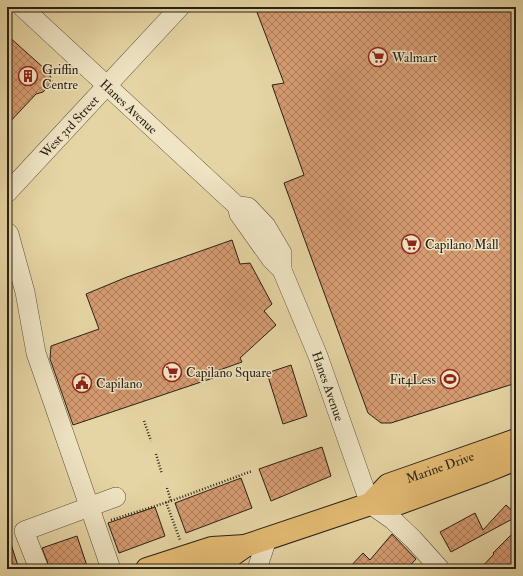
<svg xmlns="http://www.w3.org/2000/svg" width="523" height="576" font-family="'IM FELL Double Pica',serif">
  <defs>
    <pattern id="building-cross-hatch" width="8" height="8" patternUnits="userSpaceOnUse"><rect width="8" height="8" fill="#d69b71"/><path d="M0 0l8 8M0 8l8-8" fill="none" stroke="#ae7e5c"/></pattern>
  </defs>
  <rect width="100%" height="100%" fill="#e6d5a4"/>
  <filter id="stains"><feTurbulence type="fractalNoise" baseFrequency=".005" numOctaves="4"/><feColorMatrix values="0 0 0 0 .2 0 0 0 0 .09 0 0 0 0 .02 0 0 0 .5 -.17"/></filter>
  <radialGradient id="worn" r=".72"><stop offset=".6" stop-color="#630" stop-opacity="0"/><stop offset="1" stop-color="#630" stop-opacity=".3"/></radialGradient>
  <g fill="url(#building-cross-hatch)" stroke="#282016">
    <polygon points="255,7 516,7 516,383 391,423 381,423 368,413 284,183 304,175 272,85 284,83"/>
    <polygon points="7,35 46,70 48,70 52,81 43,92 36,94 7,125"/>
    <polygon points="232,240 240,264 250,263 272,304 264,311 276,325 240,358 242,362 214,372 216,377 73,425 50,359 51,346 99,329 86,294 127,277"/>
    <polygon points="291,365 307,416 283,424 267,373"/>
    <polygon points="322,447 331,476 271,501 259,469"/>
    <polygon points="241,478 252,508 186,533 175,503"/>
    <polygon points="506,505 516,514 516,517 451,552 440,532 475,513 483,530"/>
    <polygon points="155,507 165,536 119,553 108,523"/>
    <polygon points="516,530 516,569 480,569 494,554 493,553"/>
    <polygon points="392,534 416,559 407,569 348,569 363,553 370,560"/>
    <polygon points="77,536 88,569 50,569 42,548"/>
    <polygon points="7,538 9,538 19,569 7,569"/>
  </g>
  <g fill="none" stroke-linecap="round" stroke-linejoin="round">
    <g stroke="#584d3a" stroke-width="20">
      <g id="minor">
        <path id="s1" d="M 22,7 L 237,206 L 248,207 L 266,226 L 282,253 L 282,270"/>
        <path id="s2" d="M 7,193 L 180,7"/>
        <path id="s3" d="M 237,206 L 239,214 L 271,259 L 282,270 L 318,356 L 370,504 L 393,520 L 413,539 L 440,569"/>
        <polyline points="7,232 9,234 25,292 36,353 111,569"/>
        <polyline points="39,569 24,531 116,497"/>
        <polyline points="257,569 267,539"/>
      </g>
    </g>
    <g stroke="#282016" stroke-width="24">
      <g id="major">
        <path id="s4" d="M 370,504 L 388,485 L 516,440"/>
        <polyline points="147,569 212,548 245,546"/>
        <polyline points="202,569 221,563 245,546 370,504 397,504 484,472 516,459"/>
      </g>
    </g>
    <g stroke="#282016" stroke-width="2.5" stroke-dasharray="1 2" stroke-linecap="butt">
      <polyline points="144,421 151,441"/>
      <polyline points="156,454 162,474"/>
      <polyline points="167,488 171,501"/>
      <polyline points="166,502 180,540"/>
      <polyline points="111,520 171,501 252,471"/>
    </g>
    <use href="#minor" stroke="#efe4c4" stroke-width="19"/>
    <use href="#major" stroke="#e3ba72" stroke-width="22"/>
  </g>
  <defs>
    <g id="supermarket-ring" transform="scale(1)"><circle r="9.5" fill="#efe4c4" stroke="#8f2418" stroke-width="1.5"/><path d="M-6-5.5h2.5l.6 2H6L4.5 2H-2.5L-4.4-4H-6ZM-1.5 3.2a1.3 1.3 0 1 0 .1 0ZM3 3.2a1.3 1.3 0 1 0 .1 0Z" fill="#8f2418"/></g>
    <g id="building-ring" transform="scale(1)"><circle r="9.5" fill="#efe4c4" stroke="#8f2418" stroke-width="1.5"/><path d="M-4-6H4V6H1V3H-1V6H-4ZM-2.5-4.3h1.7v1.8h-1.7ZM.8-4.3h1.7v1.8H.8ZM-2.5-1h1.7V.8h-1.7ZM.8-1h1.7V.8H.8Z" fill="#8f2418"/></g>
    <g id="stadium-ring" transform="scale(1)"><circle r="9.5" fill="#efe4c4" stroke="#8f2418" stroke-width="1.5"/><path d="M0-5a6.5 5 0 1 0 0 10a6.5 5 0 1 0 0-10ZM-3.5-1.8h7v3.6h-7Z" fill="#8f2418"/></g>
    <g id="civic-ring" transform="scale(1)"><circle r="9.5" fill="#efe4c4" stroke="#8f2418" stroke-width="1.5"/><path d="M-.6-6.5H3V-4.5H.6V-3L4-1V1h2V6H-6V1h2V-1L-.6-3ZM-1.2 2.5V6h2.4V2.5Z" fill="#8f2418"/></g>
  </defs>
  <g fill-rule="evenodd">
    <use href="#supermarket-ring" x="378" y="57"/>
    <use href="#building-ring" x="28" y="76"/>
    <use href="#supermarket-ring" x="411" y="244"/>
    <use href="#supermarket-ring" x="172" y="372"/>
    <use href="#stadium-ring" x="450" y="379"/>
    <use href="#civic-ring" x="82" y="383"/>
  </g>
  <g text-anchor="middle" stroke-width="3" stroke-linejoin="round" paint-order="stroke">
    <g font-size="13" fill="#282016" stroke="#efe4c4" text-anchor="start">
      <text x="392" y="62">Walmart</text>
      <text x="42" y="74">Griffin<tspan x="42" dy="15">Centre</tspan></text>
      <text x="425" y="249">Capilano Mall</text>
      <text x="186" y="377">Capilano Square</text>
      <text x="436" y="384" text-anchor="end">Fit4Less</text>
      <text x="96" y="388">Capilano</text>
    </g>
    <g font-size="13" fill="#282016" stroke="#efe4c4">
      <text dy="5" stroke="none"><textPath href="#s1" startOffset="146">Hanes Avenue</textPath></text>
      <text dy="5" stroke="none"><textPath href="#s2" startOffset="91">West 3rd Street</textPath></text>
      <text dy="5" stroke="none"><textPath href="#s3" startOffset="204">Hanes Avenue</textPath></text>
      <text dy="5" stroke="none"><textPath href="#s4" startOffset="81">Marine Drive</textPath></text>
    </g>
  </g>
  <rect width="523" height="576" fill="none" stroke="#e6d5a4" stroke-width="24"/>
  <rect x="8" y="8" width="507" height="560" fill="none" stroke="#282016" stroke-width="2"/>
  <rect x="12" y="12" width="499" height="552" fill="none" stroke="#282016"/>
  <rect width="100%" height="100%" filter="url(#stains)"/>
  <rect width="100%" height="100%" fill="url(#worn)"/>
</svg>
